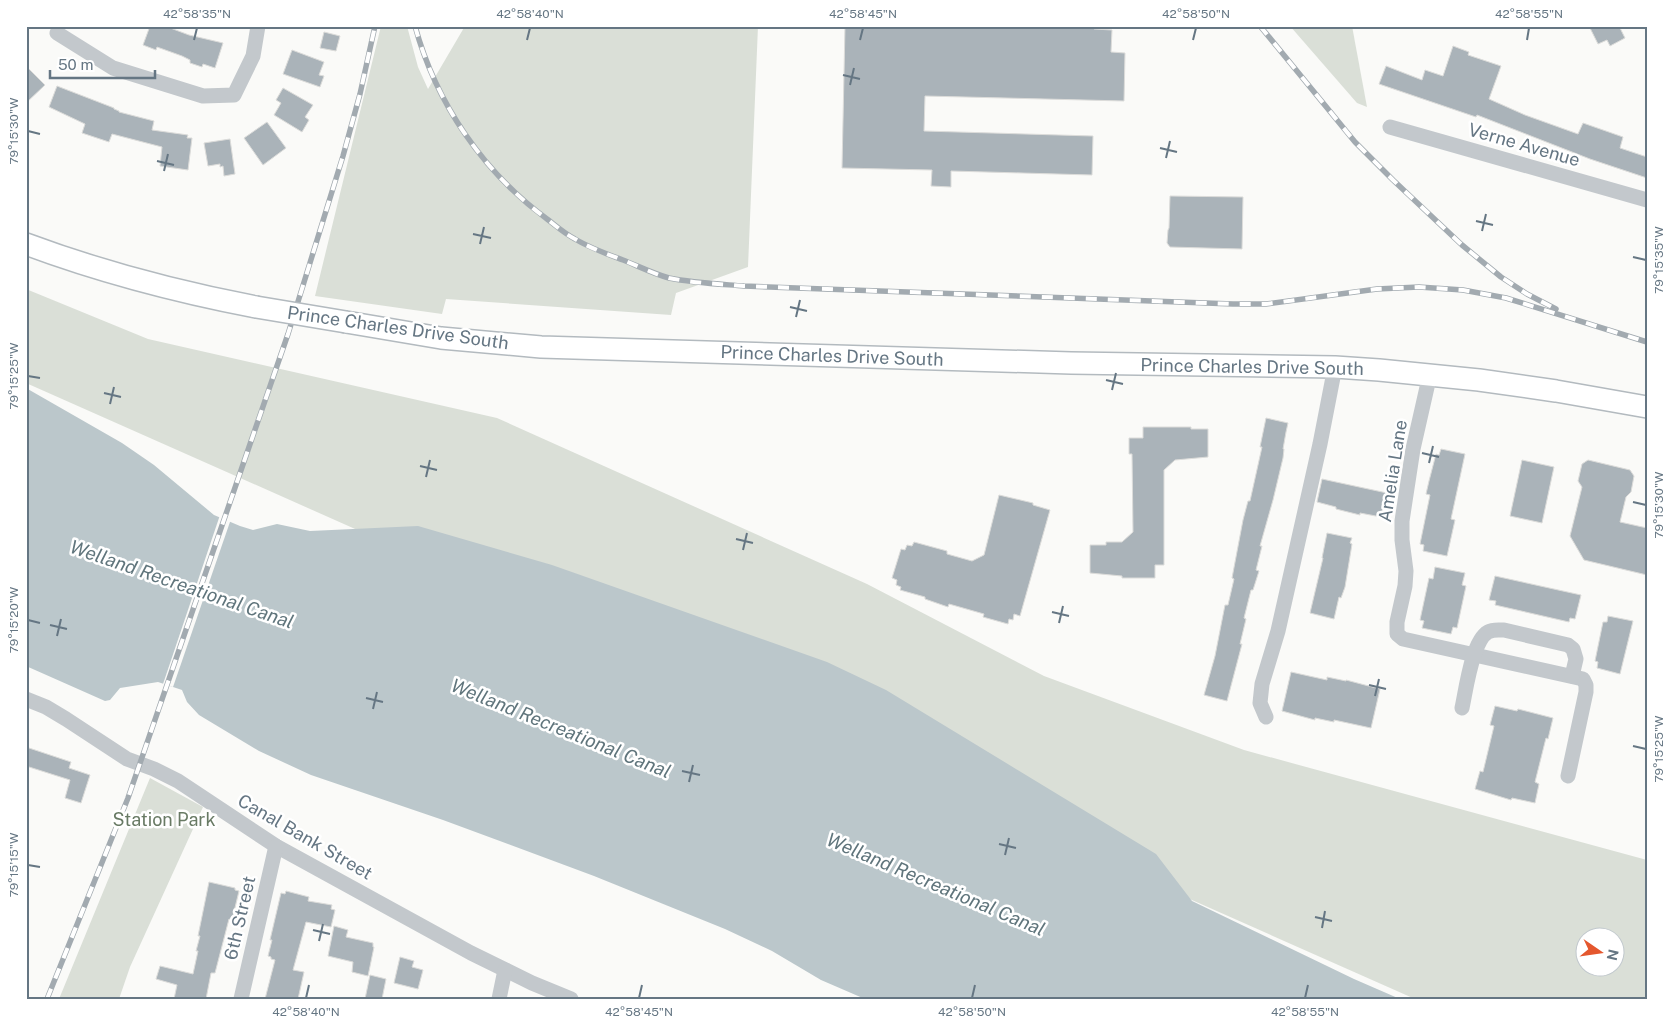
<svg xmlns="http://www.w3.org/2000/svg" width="1673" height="1025" font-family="'Public Sans',sans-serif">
  <rect width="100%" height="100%" fill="#fafaf8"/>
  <g fill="#dadfd7" fill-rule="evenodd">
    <polygon points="381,26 407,26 418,67 428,89 465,26 758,26 748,267 676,293 671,315 446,299 442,314 315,296"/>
    <polygon points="1290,26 1352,26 1367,107 1357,103"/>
    <path d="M 26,289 L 148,339 L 497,418 L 867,584 L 1044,676 L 1244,750 L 1647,860 L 1647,999 L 1415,999 L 26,383 ZM 1586,938 L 1616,938 L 1616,968 L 1586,968 Z"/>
    <polygon points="150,778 203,807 130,967 119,999 59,999"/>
  </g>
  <polygon fill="#bbc7cb" points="26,388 122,443 154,465 214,515 240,526 253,530 277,524 310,531 418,526 552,565 827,662 886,690 1156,854 1192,901 1354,979 1400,999 865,999 821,980 772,951 725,929 594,876 443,820 311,775 259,751 199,715 187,702 182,690 158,682 120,688 110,700 105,701 26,666"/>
  <polygon fill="#fafaf8" points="220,515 231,519 173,687 163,684"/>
  <g fill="#aab3b9" stroke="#dcdcda">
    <polygon points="150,26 165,26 189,35 223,43 215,68 203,64 202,67 190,63 190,60 182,56 157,47 156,50 143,45"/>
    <polygon points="845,26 1094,26 1094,29 1112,30 1111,52 1125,53 1124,101 925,96 924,131 1093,136 1092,175 951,171 951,187 931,186 932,170 842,168"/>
    <polygon points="1589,26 1619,26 1625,38 1610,46 1607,40 1598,44"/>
    <polygon points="324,32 340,36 336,51 320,48"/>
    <polygon points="1453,46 1469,52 1468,55 1501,66 1489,99 1525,115 1578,134 1583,123 1623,137 1620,148 1647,157 1647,178 1590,159 1477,115 1476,117 1379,84 1386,66 1422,80 1425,70 1443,76"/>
    <polygon points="292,50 324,62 319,75 324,76 320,87 283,74"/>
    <polygon points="26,66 45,85 26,103"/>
    <polygon points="57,86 114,108 114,109 119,111 119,112 154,121 152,130 188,135 187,138 192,138 188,170 160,166 162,147 112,134 109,142 82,133 85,124 49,107"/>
    <polygon points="283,88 313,105 305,117 309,120 302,132 274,115 281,103 276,100"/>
    <polygon points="267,122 286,148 263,165 244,138"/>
    <polygon points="230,139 235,174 224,176 223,166 220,167 220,164 208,166 204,143"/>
    <polygon points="1170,196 1243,197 1242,249 1170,247 1167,243 1168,230 1169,228"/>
    <polygon points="1266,418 1288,423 1286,432 1283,449 1284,449 1283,458 1273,500 1260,546 1262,546 1256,570 1259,571 1253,590 1251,590 1244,618 1246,619 1240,644 1242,644 1227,701 1204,695 1215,656 1225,605 1228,605 1234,579 1232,578 1243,520 1248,501 1250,501 1262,447 1260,447"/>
    <polygon points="1143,427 1191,427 1191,429 1208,429 1208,457 1175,460 1164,470 1164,565 1155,565 1155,578 1122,578 1122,576 1090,573 1090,545 1106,545 1106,542 1122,542 1133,532 1132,454 1129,454 1129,438 1143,438"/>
    <polygon points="1441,449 1465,454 1451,519 1455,520 1447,556 1423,551 1424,545 1420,544 1430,495 1426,494 1429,481 1436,454 1439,455"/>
    <polygon points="1522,460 1554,467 1542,523 1510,516"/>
    <polygon points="1588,460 1630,470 1634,476 1631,492 1626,497 1620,522 1647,528 1647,575 1584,560 1570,536 1582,487 1578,481 1582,464"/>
    <polygon points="1322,479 1387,493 1381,517 1360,513 1360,515 1336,509 1336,507 1317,502"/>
    <polygon points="999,495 1033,503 1033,505 1050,510 1020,616 1014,614 1013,620 1009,619 1008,624 983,617 984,614 949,604 948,607 925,599 925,597 900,590 901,587 896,585 897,580 892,578 901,549 905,550 907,545 912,546 914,542 947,551 947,554 972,561 984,555"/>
    <polygon points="1327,533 1352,538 1350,543 1352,544 1345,587 1341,598 1339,597 1334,619 1310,613 1323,558 1322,558"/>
    <polygon points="1435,567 1465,573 1462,585 1466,586 1457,628 1453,627 1451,634 1422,628 1424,621 1420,620 1429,578 1433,579"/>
    <polygon points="1495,576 1581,595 1575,619 1570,618 1569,622 1495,605 1496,601 1489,600"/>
    <polygon points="1608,616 1633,621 1620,674 1597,668 1598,662 1595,661 1603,622 1607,622"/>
    <polygon points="1291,672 1327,680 1327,677 1346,681 1346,680 1380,689 1371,728 1334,720 1334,722 1315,718 1315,720 1282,711"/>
    <polygon points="1495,706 1517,711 1518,709 1553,718 1548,739 1546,738 1535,782 1539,784 1535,803 1512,798 1511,800 1475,789 1480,771 1483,772 1494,726 1490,725"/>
    <polygon points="26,747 71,762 69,768 90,775 81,803 65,798 70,780 26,766"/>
    <polygon points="209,882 235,888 235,890 239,891 232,920 229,919 215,973 211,973 206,999 174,999 177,985 156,979 160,966 193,974 198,951 196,951 200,936 198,936"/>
    <polygon points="286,891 309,897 308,901 332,905 331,909 335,910 331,927 306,922 293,970 304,972 298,999 265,999 275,960 271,959 271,957 268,956 272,940 270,940 281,893 285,894"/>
    <polygon points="334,926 348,930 346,937 373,943 373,947 374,947 368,976 352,972 353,962 328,956"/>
    <polygon points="400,957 414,961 412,967 423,970 418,989 394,983"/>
    <polygon points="370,975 386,979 382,999 365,999"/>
  </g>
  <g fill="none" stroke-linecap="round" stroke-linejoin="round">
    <g stroke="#b3babf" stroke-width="24">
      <g id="secondary">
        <path d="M 26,244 C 101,272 178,292 256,307"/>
        <polyline points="346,322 441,338 541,347 1071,363 1335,367 1379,370 1479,380 1556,391 1647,407"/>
      </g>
    </g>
    <g stroke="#c3c8cc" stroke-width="15">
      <polyline points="57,33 113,68 203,96 234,95 253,56 258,26"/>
      <polyline points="1390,127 1647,200"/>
      <polyline points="1430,374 1413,449 1402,521 1402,540 1406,571 1405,586 1397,622 1397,634 1403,639 1583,679 1586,685 1586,692 1568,776"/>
      <polyline points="26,699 46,707 66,719 127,759 154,769 178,781 276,846 471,953 532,983 571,999"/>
      <path d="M 1462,708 C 1466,690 1472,641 1488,632 C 1493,629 1498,630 1504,630 L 1568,645 L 1573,649 L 1576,659 L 1572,676"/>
      <polyline points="1266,717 1260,703 1262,684 1278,631 1320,444 1335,367"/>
      <polyline points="241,999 276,846"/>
      <polyline points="499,999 505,970"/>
    </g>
    <use href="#secondary" stroke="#fff" stroke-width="21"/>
    <g stroke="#a2aab0" stroke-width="5.5">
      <g id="rail">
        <path d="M 415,26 C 436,103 483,172 547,219 C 556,226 565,234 575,239 C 590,248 607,254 623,260 C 638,266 654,274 669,278 C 694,283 719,284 744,286 L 1233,304 L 1266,304 L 1377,289 L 1419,287 L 1463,290 L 1506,298 L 1647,342"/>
        <polyline points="1260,26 1355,142 1393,180 1462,245 1501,277 1527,294 1556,309"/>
        <polyline points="47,999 128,798 288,334 343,156 360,94 375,26"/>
      </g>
    </g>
    <use href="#rail" stroke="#fff" stroke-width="4" stroke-dasharray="11" stroke-linecap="butt"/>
    <g stroke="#b3babf" stroke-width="24" stroke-linecap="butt">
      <polyline id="secondary-bridge" points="256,307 346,322"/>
    </g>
    <use href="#secondary-bridge" stroke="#fff" stroke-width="21"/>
  </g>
  <path fill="none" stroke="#657683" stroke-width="2" d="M 194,40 L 197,28M 527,40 L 530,28M 860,40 L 863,28M 1193,40 L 1196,28M 1527,40 L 1529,28M 843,75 L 860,79M 850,85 L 854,68M 28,131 L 40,134M 1160,148 L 1177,152M 1166,158 L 1170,141M 157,161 L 174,165M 164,171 L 168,154M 1476,221 L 1493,225M 1482,231 L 1486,214M 473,234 L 491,238M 480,244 L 484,227M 1633,257 L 1646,260M 790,307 L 807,311M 796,317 L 800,300M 28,376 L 40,378M 1106,380 L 1123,384M 1112,390 L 1116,373M 104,393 L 121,397M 110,404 L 114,387M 1422,453 L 1439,457M 1429,463 L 1433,446M 420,466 L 437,470M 426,477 L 430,460M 1633,502 L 1646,505M 736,539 L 753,543M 743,550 L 747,533M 1052,612 L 1069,616M 28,620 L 40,623M 1059,623 L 1063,606M 50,625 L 67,629M 57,636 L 61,619M 1369,685 L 1386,689M 1375,696 L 1379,679M 366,698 L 383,702M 373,709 L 377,692M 1633,746 L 1646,749M 682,771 L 700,775M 689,782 L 693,765M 999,844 L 1016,848M 1005,855 L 1009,838M 28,865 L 40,867M 1315,917 L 1332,921M 1322,928 L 1325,911M 313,930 L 330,934M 319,941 L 323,924M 306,998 L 309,985M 639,998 L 642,985M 972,998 L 975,985M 1305,998 L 1308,985"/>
  <g text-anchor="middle" stroke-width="5" stroke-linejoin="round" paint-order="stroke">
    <g font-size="18" fill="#657683" stroke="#fff">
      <text transform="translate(1524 145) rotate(16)" y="6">Verne Avenue</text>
      <text transform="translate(398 328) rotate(8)" y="6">Prince Charles Drive South</text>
      <text transform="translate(832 356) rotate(2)" y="6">Prince Charles Drive South</text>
      <text transform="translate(1252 367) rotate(1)" y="6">Prince Charles Drive South</text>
      <text transform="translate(1393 471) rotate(-81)" y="6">Amelia Lane</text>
      <text transform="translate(305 837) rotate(30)" y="6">Canal Bank Street</text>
      <text transform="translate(240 918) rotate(-77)" y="6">6th Street</text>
    </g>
    <g font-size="18" fill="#687a64" stroke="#fff">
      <text x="164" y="826">Station Park</text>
    </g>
    <g font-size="19" font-style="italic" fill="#60757c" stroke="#fff">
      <text transform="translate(182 584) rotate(19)" y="7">Welland Recreational Canal</text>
      <text transform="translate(561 728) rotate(22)" y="7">Welland Recreational Canal</text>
      <text transform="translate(936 884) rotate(23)" y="7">Welland Recreational Canal</text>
    </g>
  </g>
  <rect width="1673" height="1025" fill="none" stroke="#ffffff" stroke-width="55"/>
  <g transform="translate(1600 952) rotate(103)"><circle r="24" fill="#ffffff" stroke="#c1c8cd"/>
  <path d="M0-4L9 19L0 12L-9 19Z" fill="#e4572e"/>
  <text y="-8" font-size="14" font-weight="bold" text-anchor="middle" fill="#657683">N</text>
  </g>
  <path d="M50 70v8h105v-8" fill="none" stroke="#657683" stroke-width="2.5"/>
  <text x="58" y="70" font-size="15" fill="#657683" stroke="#ffffff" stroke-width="4" paint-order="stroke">50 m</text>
  <rect x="28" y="28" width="1618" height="970" fill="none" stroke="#657683" stroke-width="2"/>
  <g font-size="12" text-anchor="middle" fill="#657683">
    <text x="197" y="18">42°58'35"N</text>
    <text x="530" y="18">42°58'40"N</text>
    <text x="863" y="18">42°58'45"N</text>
    <text x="1196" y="18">42°58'50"N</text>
    <text x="1529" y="18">42°58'55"N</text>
    <text transform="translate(14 131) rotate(-90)" y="4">79°15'30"W</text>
    <text transform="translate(1659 260) rotate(-90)" y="4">79°15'35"W</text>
    <text transform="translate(14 376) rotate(-90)" y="4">79°15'25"W</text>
    <text transform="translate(1659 505) rotate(-90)" y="4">79°15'30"W</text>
    <text transform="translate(14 620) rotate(-90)" y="4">79°15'20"W</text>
    <text transform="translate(1659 749) rotate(-90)" y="4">79°15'25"W</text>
    <text transform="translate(14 865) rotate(-90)" y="4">79°15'15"W</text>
    <text x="306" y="1016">42°58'40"N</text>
    <text x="639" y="1016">42°58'45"N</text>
    <text x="972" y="1016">42°58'50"N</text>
    <text x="1305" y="1016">42°58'55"N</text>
  </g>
</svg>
